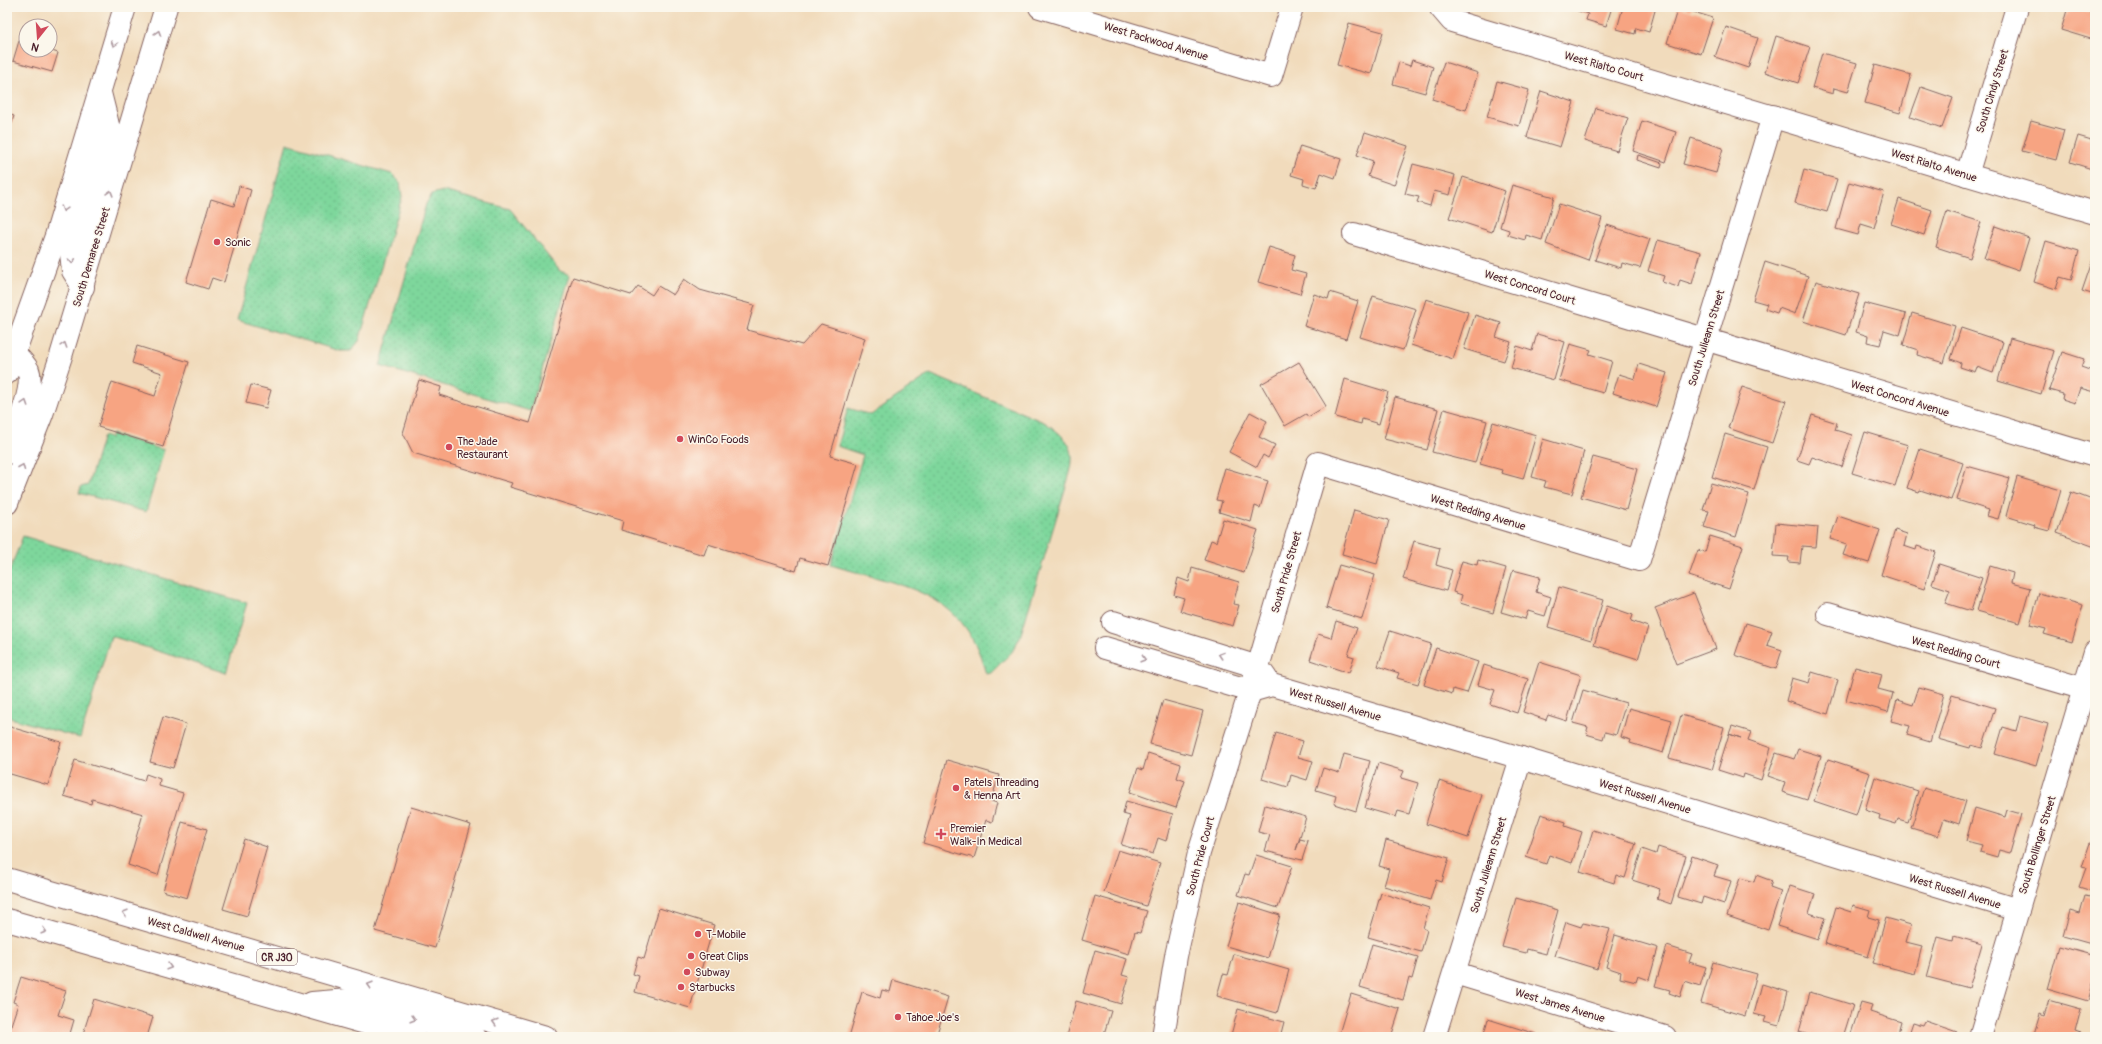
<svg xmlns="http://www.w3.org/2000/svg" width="2102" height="1044" font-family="Pangolin,sans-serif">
  <defs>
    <pattern id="grass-dots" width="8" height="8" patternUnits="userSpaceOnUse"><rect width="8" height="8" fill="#7ed79c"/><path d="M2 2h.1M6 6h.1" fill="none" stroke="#6eb887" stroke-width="1.8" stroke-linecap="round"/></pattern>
  </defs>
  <rect width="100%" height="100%" fill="#fbf7ec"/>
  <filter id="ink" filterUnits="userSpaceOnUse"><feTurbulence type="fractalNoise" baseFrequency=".025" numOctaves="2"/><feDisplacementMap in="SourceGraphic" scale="8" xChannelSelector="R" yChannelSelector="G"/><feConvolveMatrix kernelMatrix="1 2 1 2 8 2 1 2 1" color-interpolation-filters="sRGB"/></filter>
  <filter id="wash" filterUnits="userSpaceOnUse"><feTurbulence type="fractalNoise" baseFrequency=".012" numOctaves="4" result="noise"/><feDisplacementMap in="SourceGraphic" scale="16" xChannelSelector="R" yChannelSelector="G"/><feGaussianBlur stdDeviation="0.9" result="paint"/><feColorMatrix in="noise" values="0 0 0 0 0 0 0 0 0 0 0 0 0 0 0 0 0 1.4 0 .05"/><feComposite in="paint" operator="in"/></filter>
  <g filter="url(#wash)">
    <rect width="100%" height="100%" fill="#f1dbbc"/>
    <g fill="url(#grass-dots)" stroke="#647b64">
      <polygon points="287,143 392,174 400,182 402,197 359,341 351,351 340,351 237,320"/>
      <polygon points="443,191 510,209 560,271 570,275 530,411 380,366 426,204 432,194"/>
      <path d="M 930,374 L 1046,423 C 1066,438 1077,446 1070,473 L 1020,637 L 1012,652 L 991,673 L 987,674 L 985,671 C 964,589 900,586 831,565 L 863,455 L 837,446 L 848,408 L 871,415 Z"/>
      <polygon points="112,434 164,450 146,512 79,493 81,487 88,485 103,436 110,438"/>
      <polygon points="23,536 247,603 226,673 111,636 80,738 7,717 7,577"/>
    </g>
    <g id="blocks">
      <g fill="#f7a482">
        <polygon points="1576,7 1612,7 1606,26 1586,20 1588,14 1575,10"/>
        <polygon points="1623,7 1656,7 1649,32 1636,28 1635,34 1617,29"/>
        <polygon points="1678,7 1713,18 1701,54 1667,43"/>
        <polygon points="1682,7 1692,7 1691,10"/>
        <polygon points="2068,7 2095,13 2094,40 2061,30"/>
        <polygon points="1349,23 1383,32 1371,74 1337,65"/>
        <polygon points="1726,27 1758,38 1748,68 1715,57"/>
        <polygon points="1776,36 1810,47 1798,83 1765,72"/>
        <polygon points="19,41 26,43 26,50 49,50 58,53 52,72 13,61"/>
        <polygon points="1822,53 1857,63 1848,92 1834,88 1833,94 1812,88"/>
        <polygon points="1412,60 1433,67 1425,93 1393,84 1399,62 1410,66"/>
        <polygon points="1444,62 1478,73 1466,110 1432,99"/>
        <polygon points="1875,65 1911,75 1900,113 1865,103"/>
        <polygon points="7,76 11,77 7,90"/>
        <polygon points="1497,81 1529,90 1519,126 1487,117"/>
        <polygon points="1921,87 1953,98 1942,128 1910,117"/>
        <polygon points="1541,91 1574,102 1560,147 1527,137"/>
        <polygon points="1596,108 1628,118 1617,151 1585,141"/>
        <polygon points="7,113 14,116 7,138"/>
        <polygon points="1642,121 1676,132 1666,162 1633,151"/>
        <polygon points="2031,121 2064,130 2056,160 2022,151"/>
        <polygon points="1365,132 1408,146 1394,185 1368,176 1373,161 1357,155"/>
        <polygon points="2078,136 2095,141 2095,170 2070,162"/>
        <polygon points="1691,138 1723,148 1716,173 1683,164"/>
        <polygon points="1300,146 1341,159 1335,178 1321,173 1316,188 1303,184 1304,179 1291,175"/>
        <polygon points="1638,155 1662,163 1661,168 1637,160"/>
        <polygon points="1413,164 1455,175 1450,195 1434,191 1430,206 1417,202 1419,197 1405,194"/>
        <polygon points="1804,170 1837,179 1827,212 1795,203"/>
        <polygon points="1463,177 1505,191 1492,232 1449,218"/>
        <polygon points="1849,182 1884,192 1874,228 1861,224 1858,235 1836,229"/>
        <polygon points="1512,185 1554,197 1542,240 1526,235 1525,240 1508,235 1509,230 1500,227"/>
        <polygon points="239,186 251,190 224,282 212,278 208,289 186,282 211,199 234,206"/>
        <polygon points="1899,199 1932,210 1924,235 1891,224"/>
        <polygon points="1559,204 1602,218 1588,260 1546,244"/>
        <polygon points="1947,211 1981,222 1970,258 1936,247"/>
        <polygon points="1607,225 1650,239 1640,268 1622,263 1621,268 1595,260"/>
        <polygon points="1995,226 2029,238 2019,270 1984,258"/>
        <polygon points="1658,240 1701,252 1692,284 1680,280 1678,287 1662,282 1664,276 1648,271"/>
        <polygon points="2046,241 2079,251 2071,280 2060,277 2056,289 2034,282"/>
        <polygon points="1269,247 1295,255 1291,270 1306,274 1300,294 1258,282"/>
        <polygon points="2095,253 2095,295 2082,291"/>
        <polygon points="1765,262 1808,276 1795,314 1779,308 1777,313 1765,309 1767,304 1753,300"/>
        <polygon points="573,277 631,295 638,286 652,295 658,286 673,295 684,279 700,290 754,305 747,330 802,345 821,324 865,338 830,456 858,464 828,566 800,558 796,571 708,544 704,555 621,530 623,521 510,487 512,483 413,453 403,433 419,380 441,387 439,395 530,423"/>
        <polygon points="1816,281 1859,294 1846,335 1803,321"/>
        <polygon points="1330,292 1358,301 1346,339 1304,326 1314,294 1328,299"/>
        <polygon points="1373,296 1416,309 1403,350 1360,337"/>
        <polygon points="1426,299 1468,312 1453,359 1411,345"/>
        <polygon points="1864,303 1906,314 1900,335 1884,330 1880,345 1867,342 1868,336 1856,332"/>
        <polygon points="1912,313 1955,326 1944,363 1917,355 1918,350 1903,345"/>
        <polygon points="1475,315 1501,323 1496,337 1511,342 1504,361 1464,349"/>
        <polygon points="1961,328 2003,342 1993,373 1977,367 1975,372 1960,367 1961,363 1951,359"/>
        <polygon points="1537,334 1565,342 1554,380 1511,368 1517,346 1532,351"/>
        <polygon points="2010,338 2054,351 2041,394 1998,381"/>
        <polygon points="1570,344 1591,350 1589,354 1612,361 1603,393 1559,380"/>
        <polygon points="137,346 189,362 163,447 98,427 112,382 155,396 162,373 132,363"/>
        <polygon points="2062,352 2084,359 2081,367 2095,372 2094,392 2080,388 2075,403 2062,399 2063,394 2049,390"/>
        <polygon points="1299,362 1326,406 1308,417 1306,414 1285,426 1261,384"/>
        <polygon points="1639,364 1667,373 1656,407 1613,393 1619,374 1635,379"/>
        <polygon points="1345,379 1388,392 1379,424 1362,419 1361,424 1335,417"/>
        <polygon points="251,385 271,390 266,408 246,403"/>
        <polygon points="1742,387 1786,401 1772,443 1728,428"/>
        <polygon points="1395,397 1438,409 1427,450 1384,439"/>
        <polygon points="1444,409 1487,421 1475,463 1432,452"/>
        <polygon points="1250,412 1267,421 1259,437 1275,445 1268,458 1263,455 1257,467 1229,452"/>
        <polygon points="1812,415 1837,423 1835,430 1852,435 1842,467 1812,457 1809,464 1797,460"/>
        <polygon points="1493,422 1536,435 1523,479 1501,473 1502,470 1480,464"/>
        <polygon points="1865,432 1908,445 1895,486 1852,473"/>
        <polygon points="1725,434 1767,447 1754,490 1712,477"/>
        <polygon points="1543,439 1584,451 1572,494 1544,487 1546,481 1532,477"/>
        <polygon points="1920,449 1963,463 1951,500 1920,490 1919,492 1907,488"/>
        <polygon points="1593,457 1637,469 1626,510 1581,497"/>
        <polygon points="1967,466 2010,478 1998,519 1987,516 1989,510 1957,500"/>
        <polygon points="1225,468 1268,481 1260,508 1255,506 1251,522 1219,512 1222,501 1216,500"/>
        <polygon points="2017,477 2061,490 2049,531 2034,527 2035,525 2006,516"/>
        <polygon points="1711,483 1749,494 1736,537 1704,527 1709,511 1703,510"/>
        <polygon points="2071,492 2095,501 2095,547 2057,533"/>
        <polygon points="1354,510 1389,520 1377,564 1342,554"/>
        <polygon points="1838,516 1880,530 1869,563 1843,555 1847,544 1830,539"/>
        <polygon points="1223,519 1258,530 1244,573 1204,560 1211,540 1216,542"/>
        <polygon points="1776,523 1818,527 1816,547 1802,546 1800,563 1788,562 1789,557 1773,556"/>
        <polygon points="1895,530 1907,534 1904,546 1916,550 1917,546 1936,552 1924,589 1881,575"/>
        <polygon points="1710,536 1743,546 1729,589 1689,576 1698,550 1705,552"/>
        <polygon points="1414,541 1440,548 1436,565 1452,570 1446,591 1403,579"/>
        <polygon points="1478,560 1506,568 1493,613 1460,603 1462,595 1453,592 1462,561 1477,565"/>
        <polygon points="1939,564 1982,578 1971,611 1945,603 1950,590 1932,584"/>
        <polygon points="1339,565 1375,575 1362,619 1326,608"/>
        <polygon points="1990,566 2013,573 2011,583 2030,588 2020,623 1977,611"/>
        <polygon points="1192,568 1239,582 1233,604 1239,605 1233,626 1180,611 1184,598 1174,595 1178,578 1189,582"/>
        <polygon points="1513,570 1540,577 1536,592 1551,597 1545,616 1528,611 1525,619 1501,612"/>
        <polygon points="1559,587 1603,600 1591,640 1548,627"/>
        <polygon points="1694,593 1716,649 1676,664 1655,608"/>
        <polygon points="2039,593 2083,605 2072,642 2044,634 2046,629 2030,625"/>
        <polygon points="1607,606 1633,615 1631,621 1648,627 1638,659 1594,645"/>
        <polygon points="1336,621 1357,628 1348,655 1354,657 1349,673 1310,660 1318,634 1331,638"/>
        <polygon points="1746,623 1772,631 1767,645 1782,650 1776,669 1735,655"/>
        <polygon points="1390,631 1431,644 1418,684 1397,678 1399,673 1378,666"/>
        <polygon points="1436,648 1478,662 1467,693 1453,689 1452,694 1424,685"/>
        <polygon points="1539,662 1581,675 1567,721 1548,715 1546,720 1523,712"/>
        <polygon points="1484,665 1528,679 1517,713 1490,704 1495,690 1478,685"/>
        <polygon points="1855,667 1882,674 1878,689 1893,693 1888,712 1846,700"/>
        <polygon points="1812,672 1838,680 1828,714 1786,701 1792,678 1809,683"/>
        <polygon points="1919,687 1944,694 1930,742 1907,735 1910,726 1891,721 1897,700 1913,705"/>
        <polygon points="1583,690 1626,703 1616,735 1605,732 1603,739 1586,734 1588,727 1573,723"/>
        <polygon points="1952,695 1995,708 1982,748 1971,745 1970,748 1938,739"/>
        <polygon points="1163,700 1203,711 1191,755 1150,744"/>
        <polygon points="1629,708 1672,720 1663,753 1630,743 1631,740 1621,737"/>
        <polygon points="1681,715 1724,727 1712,770 1669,758"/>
        <polygon points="2020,716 2048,724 2036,766 1995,754 2003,727 2016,731"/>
        <polygon points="163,717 186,724 173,768 150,762"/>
        <polygon points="7,726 61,742 48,785 7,773"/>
        <polygon points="1732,726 1751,732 1748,740 1771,748 1761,780 1744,774 1743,778 1718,770 1729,734 1741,738 1729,734"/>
        <polygon points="1276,733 1303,741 1298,757 1313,761 1307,780 1291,775 1288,787 1262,779"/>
        <polygon points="1798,749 1821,756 1807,800 1782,792 1785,782 1768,776 1776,753 1794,759"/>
        <polygon points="1148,753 1181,764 1177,778 1185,781 1176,808 1130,792 1138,768 1143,770"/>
        <polygon points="1344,754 1370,761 1356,811 1334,804 1336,796 1316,790 1323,768 1339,773"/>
        <polygon points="1828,759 1870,773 1856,815 1814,801"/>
        <polygon points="75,760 144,781 146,774 160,779 159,786 183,793 158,875 128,865 143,814 92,799 91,804 64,796"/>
        <polygon points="947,760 999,775 991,801 997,803 992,822 986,820 974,858 923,843"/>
        <polygon points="1378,763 1404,771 1401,778 1418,783 1409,814 1398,811 1396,817 1365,808"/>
        <polygon points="1875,777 1918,791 1908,822 1898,819 1896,824 1879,819 1880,815 1865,810"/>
        <polygon points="1439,781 1482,795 1468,838 1426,824"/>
        <polygon points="1924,788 1966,801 1959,824 1944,819 1938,836 1911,828"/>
        <polygon points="1126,801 1173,814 1166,841 1158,838 1153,854 1121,845 1130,816 1123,814"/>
        <polygon points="1265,805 1306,817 1296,850 1300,839 1308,841 1302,860 1265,851 1270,835 1258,832"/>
        <polygon points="411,807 471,825 435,948 375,931"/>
        <polygon points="1975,808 2005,817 2007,810 2021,814 2010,853 1999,850 1997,857 1980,852 1982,845 1966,841"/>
        <polygon points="1541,814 1566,822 1565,826 1582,832 1572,863 1549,855 1546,864 1526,857"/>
        <polygon points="182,822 207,829 187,898 163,891"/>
        <polygon points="1593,830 1636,843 1625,878 1616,875 1614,883 1580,872"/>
        <polygon points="244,839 267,847 247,916 223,909"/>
        <polygon points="1386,840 1449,858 1442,882 1436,880 1430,900 1384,886 1389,869 1379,866"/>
        <polygon points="2090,843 2095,844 2095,892 2079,887 2086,868 2082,867"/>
        <polygon points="1658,847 1686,856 1671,904 1657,899 1660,889 1632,880 1642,849 1656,854"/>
        <polygon points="1118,850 1160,863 1146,906 1104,892"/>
        <polygon points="1256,855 1292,866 1278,908 1238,895 1245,874 1249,875"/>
        <polygon points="1692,856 1718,865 1714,876 1731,881 1724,904 1703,897 1701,904 1678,897"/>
        <polygon points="1756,875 1772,881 1770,887 1781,891 1768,930 1727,916 1740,878 1754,882"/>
        <polygon points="1790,886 1815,894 1809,913 1825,918 1818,939 1777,926"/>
        <polygon points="1381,893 1429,908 1423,928 1427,930 1421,952 1368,937"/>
        <polygon points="1095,896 1147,911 1140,933 1135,932 1129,954 1082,940"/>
        <polygon points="2085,896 2095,898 2095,945 2063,936 2070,911 2080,914"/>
        <polygon points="1516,898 1558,910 1546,954 1527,949 1526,953 1502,947"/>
        <polygon points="1239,902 1280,915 1268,958 1226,946"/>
        <polygon points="1853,905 1870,910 1868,917 1879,920 1868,957 1825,944 1836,907 1851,912"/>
        <polygon points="659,908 714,925 690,1008 635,992 639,976 633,974 638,957 644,959"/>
        <polygon points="1886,918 1911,925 1906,942 1922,946 1915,974 1873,963"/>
        <polygon points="1566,922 1581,927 1583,923 1610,929 1597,969 1555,956"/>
        <polygon points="1615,935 1658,948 1649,980 1638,976 1636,982 1620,978 1621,972 1606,967"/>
        <polygon points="1954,936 1982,944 1969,988 1927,977 1938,937 1953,941"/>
        <polygon points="1372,944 1418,957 1412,979 1409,978 1403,1000 1360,987"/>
        <polygon points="1667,946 1692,954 1689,962 1706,967 1700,986 1685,981 1680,997 1669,993 1670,990 1655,986"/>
        <polygon points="2059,946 2095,956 2095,977 2088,1001 2047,989"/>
        <polygon points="1095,950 1127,959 1122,975 1129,977 1121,1004 1083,993"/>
        <polygon points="1234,954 1289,970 1277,1013 1217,996 1223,974 1228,975"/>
        <polygon points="1713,962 1757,974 1745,1016 1701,1003"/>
        <polygon points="21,977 66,991 58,1015 74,1020 69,1037 7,1037 18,1004 13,1002"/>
        <polygon points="893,980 948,997 936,1037 849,1037 862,992 880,998 882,990 890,992"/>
        <polygon points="1762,984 1788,992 1779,1026 1764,1022 1766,1017 1754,1014"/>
        <polygon points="1810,992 1853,1005 1843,1037 1816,1037 1799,1032"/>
        <polygon points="1351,994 1400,1009 1391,1037 1338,1037"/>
        <polygon points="94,999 153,1017 147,1037 82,1037"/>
        <polygon points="2049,1000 2081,1009 2075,1032 2084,1035 2084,1037 2033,1037 2040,1014 2044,1016"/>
        <polygon points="1076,1001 1111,1011 1103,1037 1086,1033 1085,1037 1066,1037"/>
        <polygon points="1861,1002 1872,1005 1870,1012 1901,1022 1897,1037 1850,1037"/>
        <polygon points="1238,1009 1284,1022 1280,1037 1236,1037 1231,1035"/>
        <polygon points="1488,1019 1536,1034 1535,1037 1483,1037"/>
        <polygon points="1925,1021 1957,1032 1955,1037 1908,1037 1913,1022 1923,1025"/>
      </g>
    </g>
  </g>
  <g filter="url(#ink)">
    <use href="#blocks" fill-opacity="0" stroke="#84615e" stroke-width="1"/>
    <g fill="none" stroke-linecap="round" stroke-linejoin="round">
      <g stroke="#84615e" stroke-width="24">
        <g id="minor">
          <polyline points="1040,7 1271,76 1292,7"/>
          <polyline points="1440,7 1452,21 2095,213"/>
          <polyline points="1967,175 2017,7"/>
          <polyline points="1354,234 2095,456"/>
          <polyline points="1828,614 2095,692"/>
          <polyline points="1113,622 1258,667 1266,678"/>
          <polyline points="1105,648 1251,691 1272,685 1521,758 2018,910"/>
          <polyline points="1455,973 1665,1037"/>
          <polyline points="1163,1037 1176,956 1199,853 1261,657 1318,463 1639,560 1773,116"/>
          <polyline points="1434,1037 1521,758"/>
          <polyline points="1980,1037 2095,652"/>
        </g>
      </g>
      <g stroke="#84615e" stroke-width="24">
        <g id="major">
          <polyline points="83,287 73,271 71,253 109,129 100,93"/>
          <polyline points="7,373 56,236 125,7"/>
          <path d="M 7,453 C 14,434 36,389 28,370 C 25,364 19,358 14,353"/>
          <polyline points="7,503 42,414 61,356 166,7"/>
          <polyline points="7,879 546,1037"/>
          <polyline points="7,920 414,1037"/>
          <polyline points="312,1003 348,1000 475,1037"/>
        </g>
      </g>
      <use href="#minor" stroke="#fff" stroke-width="22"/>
      <use href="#major" stroke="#fff" stroke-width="22"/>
    </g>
    <defs><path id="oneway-chevron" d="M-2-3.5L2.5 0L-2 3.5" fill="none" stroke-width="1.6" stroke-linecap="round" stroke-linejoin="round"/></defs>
    <g stroke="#ae9aa0">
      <use href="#oneway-chevron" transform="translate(158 33) rotate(-73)"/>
      <use href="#oneway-chevron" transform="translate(114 44) rotate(107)"/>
      <use href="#oneway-chevron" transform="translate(110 193) rotate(-74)"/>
      <use href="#oneway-chevron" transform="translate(64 209) rotate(107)"/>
      <use href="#oneway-chevron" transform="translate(72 261) rotate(87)"/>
      <use href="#oneway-chevron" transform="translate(64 345) rotate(-72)"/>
      <use href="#oneway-chevron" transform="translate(25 403) rotate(-72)"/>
      <use href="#oneway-chevron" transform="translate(22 467) rotate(-68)"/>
      <use href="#oneway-chevron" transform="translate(1221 655) rotate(-162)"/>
      <use href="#oneway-chevron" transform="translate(1143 659) rotate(16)"/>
      <use href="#oneway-chevron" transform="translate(125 913) rotate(-164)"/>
      <use href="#oneway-chevron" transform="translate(44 931) rotate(16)"/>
      <use href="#oneway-chevron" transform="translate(169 967) rotate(16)"/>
      <use href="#oneway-chevron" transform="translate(370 985) rotate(-164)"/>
      <use href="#oneway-chevron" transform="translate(413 1019) rotate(16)"/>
      <use href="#oneway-chevron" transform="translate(495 1022) rotate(-164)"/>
    </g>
  </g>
  <g fill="#d1495b" stroke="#fbf7ec" stroke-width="1.5">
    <circle cx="217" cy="242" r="4"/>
    <circle cx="680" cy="439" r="4"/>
    <circle cx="449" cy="447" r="4"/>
    <circle cx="956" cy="788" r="4"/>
    <path d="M939 828h4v4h4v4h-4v4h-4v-4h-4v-4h4z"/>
    <circle cx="698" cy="934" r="4"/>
    <circle cx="691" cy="956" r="4"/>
    <circle cx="687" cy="972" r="4"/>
    <circle cx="681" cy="987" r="4"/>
    <circle cx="898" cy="1017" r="4"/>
  </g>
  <g text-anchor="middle" stroke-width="3" stroke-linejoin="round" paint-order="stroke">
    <rect fill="#fbf7ec" stroke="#7f6065" stroke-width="1" x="257" y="949" width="40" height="16" rx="3"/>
    <g font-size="10" font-weight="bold" fill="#4a1f2b">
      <text x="277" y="961">CR J30</text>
    </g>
    <g font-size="11" fill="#4a1f2b" stroke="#fbf7ec">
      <text transform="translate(1156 41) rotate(17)" y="4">West Packwood Avenue</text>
      <text transform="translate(1604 66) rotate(16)" y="4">West Rialto Court</text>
      <text transform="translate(1992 91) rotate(-73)" y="4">South Cindy Street</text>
      <text transform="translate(1934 165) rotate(17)" y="4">West Rialto Avenue</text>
      <text transform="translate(91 257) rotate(-73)" y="4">South Demaree Street</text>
      <text transform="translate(1530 287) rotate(17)" y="4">West Concord Court</text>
      <text transform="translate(1706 338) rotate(-73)" y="4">South Julieann Street</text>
      <text transform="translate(1900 398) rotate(17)" y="4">West Concord Avenue</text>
      <text transform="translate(1478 512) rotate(17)" y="4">West Redding Avenue</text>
      <text transform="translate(1286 572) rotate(-74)" y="4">South Pride Street</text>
      <text transform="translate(1956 652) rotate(16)" y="4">West Redding Court</text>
      <text transform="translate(1335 704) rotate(16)" y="4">West Russell Avenue</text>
      <text transform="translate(1645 796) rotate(17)" y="4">West Russell Avenue</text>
      <text transform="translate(2037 845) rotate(-73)" y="4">South Bollinger Street</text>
      <text transform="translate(1200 856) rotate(-75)" y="4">South Pride Court</text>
      <text transform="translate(1488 865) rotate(-73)" y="4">South Julieann Street</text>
      <text transform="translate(1955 891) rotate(17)" y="4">West Russell Avenue</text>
      <text transform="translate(196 934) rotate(16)" y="4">West Caldwell Avenue</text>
      <text transform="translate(1560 1005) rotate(17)" y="4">West James Avenue</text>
    </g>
    <g font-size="11" fill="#4a1f2b" stroke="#fbf7ec" text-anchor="start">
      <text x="225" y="246">Sonic</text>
      <text x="688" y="443">WinCo Foods</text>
      <text x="457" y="445">The Jade<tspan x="457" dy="13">Restaurant</tspan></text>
      <text x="964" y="786">Patels Threading<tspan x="964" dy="13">&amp; Henna Art</tspan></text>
      <text x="950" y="832">Premier<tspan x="950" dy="13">Walk-In Medical</tspan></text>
      <text x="706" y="938">T-Mobile</text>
      <text x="699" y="960">Great Clips</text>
      <text x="695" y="976">Subway</text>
      <text x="689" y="991">Starbucks</text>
      <text x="906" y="1021">Tahoe Joe's</text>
    </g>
  </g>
  <rect width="2102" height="1044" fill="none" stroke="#fbf7ec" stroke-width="24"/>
  <g transform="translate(38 38) rotate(197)"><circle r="19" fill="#fbf7ec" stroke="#b4a19f"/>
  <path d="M0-3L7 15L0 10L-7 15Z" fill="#d1495b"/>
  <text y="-6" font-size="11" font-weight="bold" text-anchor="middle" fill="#4a1f2b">N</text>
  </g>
</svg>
